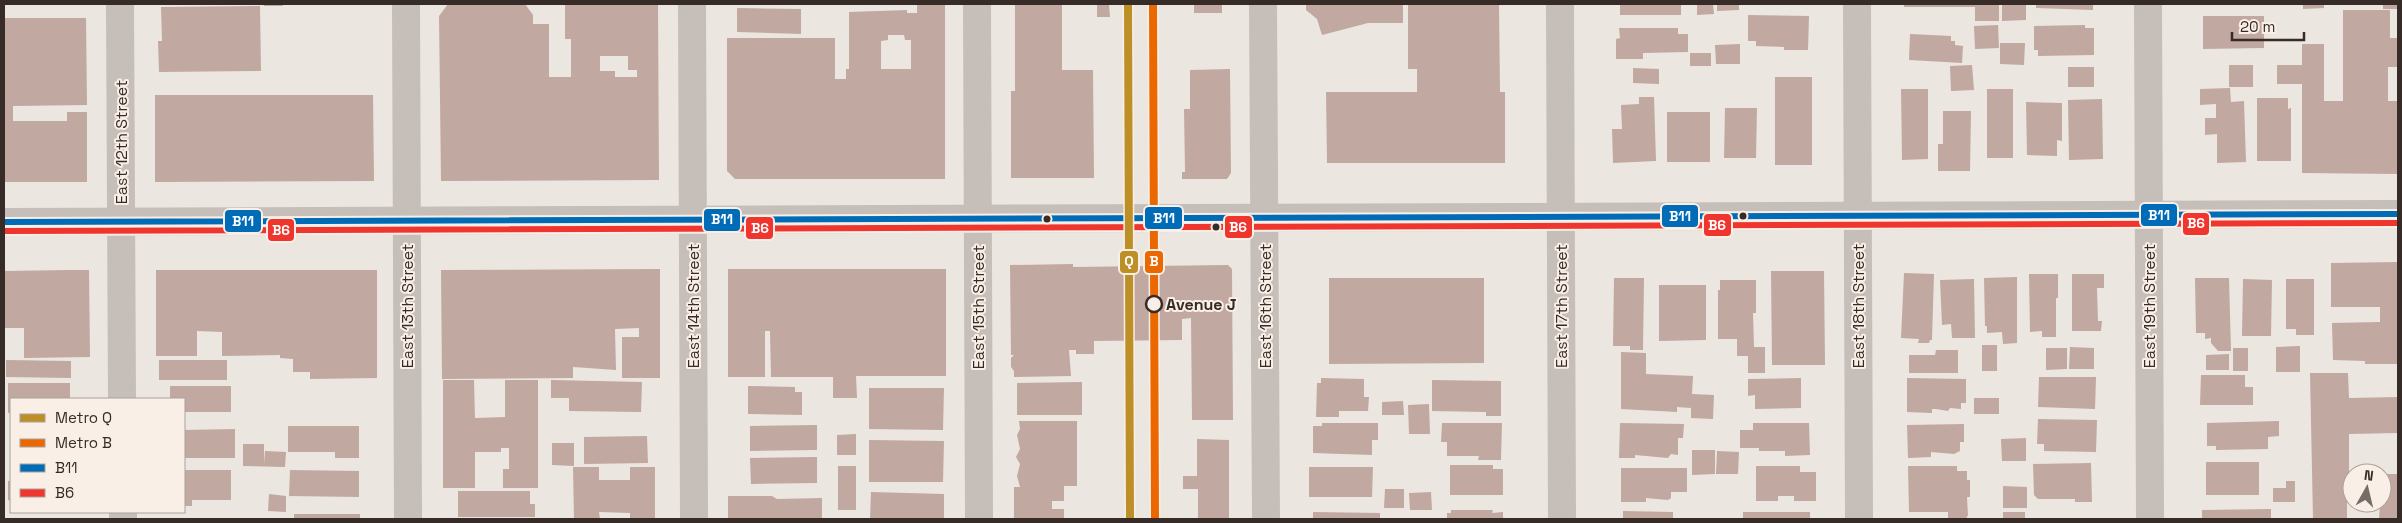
<svg xmlns="http://www.w3.org/2000/svg" width="2402" height="523" font-family="'Space Grotesk',sans-serif">
  <rect width="100%" height="100%" fill="#ece6e0"/>
  <g fill="#c1a8a1" fill-rule="evenodd">
    <rect x="264" y="4" width="19" height="2"/>
    <path d="M 448,4 L 525,4 L 533,15 L 533,24 L 549,24 L 549,77 L 571,77 L 571,39 L 565,39 L 565,4 L 658,4 L 659,180 L 441,181 L 439,16 ZM 600,56 L 628,56 L 628,70 L 637,70 L 637,77 L 615,77 L 615,71 L 600,71 Z"/>
    <polygon points="1015,4 1062,4 1062,70 1093,70 1094,178 1011,178 1011,91 1015,91"/>
    <polygon points="1097,4 1109,4 1110,17 1097,17"/>
    <rect x="1194" y="4" width="28" height="9"/>
    <polygon points="1306,4 1403,4 1403,23 1368,23 1322,35 1317,19 1306,10"/>
    <polygon points="1408,4 1499,4 1500,92 1505,92 1505,163 1327,163 1326,92 1417,92 1417,69 1408,69"/>
    <rect x="1620" y="4" width="61" height="11"/>
    <polygon points="1697,4 1713,4 1714,14 1697,15"/>
    <polygon points="1717,4 1739,4 1739,10 1717,11"/>
    <polygon points="1904,4 1999,4 1999,21 1975,21 1975,7 1904,7"/>
    <polygon points="2036,4 2093,4 2093,10 2036,8"/>
    <polygon points="2303,4 2324,4 2324,8 2303,9"/>
    <rect x="2383" y="4" width="15" height="5"/>
    <path d="M 917,5 L 945,5 L 945,179 L 735,179 L 727,171 L 727,38 L 835,38 L 835,79 L 846,79 L 846,69 L 849,69 L 849,12 L 907,10 L 907,13 L 917,13 ZM 888,35 L 904,35 L 905,40 L 911,40 L 911,69 L 881,69 L 881,41 L 888,40 Z"/>
    <polygon points="2002,5 2026,5 2026,20 2002,21"/>
    <polygon points="260,6 261,71 159,72 158,41 162,41 161,7"/>
    <polygon points="737,8 801,9 801,34 737,32"/>
    <polygon points="2343,10 2390,10 2390,38 2398,38 2398,67 2388,67 2388,101 2398,101 2398,174 2302,173 2302,84 2277,84 2277,65 2302,65 2302,44 2324,44 2324,101 2343,101"/>
    <polygon points="1748,15 1809,16 1808,50 1784,50 1784,47 1756,46 1756,41 1748,41"/>
    <polygon points="2203,16 2264,16 2264,48 2203,49"/>
    <polygon points="4,18 86,18 87,105 13,106 13,121 67,121 67,112 87,112 87,182 4,182"/>
    <polygon points="1998,25 1999,48 1975,49 1974,26"/>
    <polygon points="2085,25 2085,28 2094,28 2094,55 2038,56 2038,50 2034,50 2034,26"/>
    <polygon points="1619,28 1678,28 1678,34 1688,34 1688,52 1643,53 1643,59 1616,59 1616,39 1620,38"/>
    <polygon points="1910,34 1951,36 1951,41 1955,41 1955,45 1963,46 1962,63 1909,60"/>
    <polygon points="2000,43 2025,43 2024,65 2000,64"/>
    <polygon points="1740,44 1740,64 1716,64 1715,45"/>
    <rect x="1690" y="53" width="21" height="13"/>
    <polygon points="1972,65 1974,90 1951,91 1950,66"/>
    <rect x="2229" y="65" width="24" height="22"/>
    <rect x="2068" y="67" width="26" height="20"/>
    <polygon points="1633,68 1659,69 1659,84 1633,83"/>
    <polygon points="1230,69 1231,173 1227,179 1182,179 1182,172 1185,172 1184,109 1190,109 1190,70"/>
    <rect x="1775" y="77" width="37" height="88"/>
    <polygon points="2230,88 2231,102 2244,101 2246,162 2217,163 2217,134 2205,135 2205,118 2216,118 2216,104 2200,105 2200,89"/>
    <polygon points="1901,89 1928,89 1928,159 1902,160"/>
    <rect x="1987" y="89" width="26" height="69"/>
    <polygon points="155,95 373,95 374,181 155,182"/>
    <polygon points="1639,97 1654,97 1656,161 1613,163 1612,129 1622,129 1621,105 1639,104"/>
    <polygon points="2257,98 2288,98 2288,109 2291,108 2291,161 2257,161"/>
    <polygon points="2102,99 2103,159 2069,160 2068,100"/>
    <polygon points="2026,102 2062,103 2062,141 2057,140 2057,156 2027,155"/>
    <polygon points="1725,108 1757,108 1756,158 1724,158"/>
    <polygon points="1943,111 1971,111 1970,171 1938,171 1938,144 1943,144"/>
    <rect x="1667" y="112" width="43" height="50"/>
    <polygon points="2398,262 2398,364 2365,364 2365,361 2333,360 2332,323 2380,322 2380,307 2331,307 2331,263"/>
    <polygon points="1073,264 1073,267 1228,265 1232,269 1233,420 1192,420 1191,318 1182,319 1182,340 1094,341 1094,354 1076,354 1076,350 1069,350 1071,376 1014,377 1014,371 1011,367 1011,358 1014,355 1011,355 1010,265"/>
    <polygon points="660,269 660,378 622,378 622,337 639,337 639,328 615,329 616,370 573,367 573,378 442,379 441,270"/>
    <polygon points="728,269 946,269 946,376 856,376 857,398 833,398 833,377 771,377 770,331 765,331 765,377 728,377"/>
    <polygon points="68,270 89,270 90,357 24,358 24,328 4,328 4,271"/>
    <polygon points="156,270 377,270 377,378 310,379 310,372 293,372 293,359 280,358 280,355 222,356 222,332 197,331 197,356 156,356"/>
    <polygon points="1771,271 1824,271 1825,365 1772,365"/>
    <polygon points="1904,273 1934,274 1932,340 1930,340 1929,343 1918,343 1919,339 1901,338"/>
    <polygon points="2029,274 2058,274 2058,298 2056,298 2056,337 2042,337 2042,331 2030,332"/>
    <polygon points="2072,274 2104,274 2104,288 2097,288 2098,321 2102,321 2101,331 2072,331"/>
    <polygon points="2017,277 2017,343 2003,344 2002,332 1987,333 1987,326 1985,326 1984,278"/>
    <polygon points="1329,278 1484,278 1484,363 1329,364"/>
    <polygon points="1614,278 1644,278 1643,350 1630,350 1630,346 1613,346"/>
    <polygon points="2195,278 2229,278 2231,351 2218,351 2211,343 2211,338 2205,339 2205,333 2196,333"/>
    <polygon points="1974,279 1975,338 1952,338 1951,324 1942,325 1940,280"/>
    <polygon points="2243,279 2272,280 2271,336 2242,336"/>
    <polygon points="2286,279 2314,279 2314,335 2296,335 2296,329 2286,329"/>
    <polygon points="1720,280 1756,280 1756,313 1753,313 1754,347 1765,347 1765,373 1748,373 1748,356 1737,356 1737,339 1718,339 1718,290 1720,290"/>
    <polygon points="1659,285 1706,285 1706,340 1659,341"/>
    <rect x="1982" y="345" width="15" height="26"/>
    <polygon points="2300,346 2300,372 2276,372 2276,347"/>
    <polygon points="2070,347 2094,348 2094,369 2069,369"/>
    <polygon points="2046,348 2067,348 2067,369 2046,370"/>
    <rect x="2233" y="348" width="15" height="23"/>
    <polygon points="1936,350 1958,350 1958,373 1909,373 1909,355 1935,355"/>
    <polygon points="1621,352 1646,353 1646,374 1693,376 1692,394 1714,395 1713,419 1691,418 1691,408 1677,407 1677,412 1621,409"/>
    <polygon points="2229,354 2229,370 2206,370 2206,355"/>
    <polygon points="6,360 71,361 71,378 6,377"/>
    <rect x="159" y="360" width="68" height="20"/>
    <polygon points="2310,373 2348,373 2349,398 2398,397 2398,433 2349,434 2349,474 2352,474 2352,500 2347,500 2347,519 2313,519"/>
    <polygon points="2201,375 2245,375 2245,387 2253,387 2253,405 2200,405"/>
    <polygon points="2039,377 2096,377 2095,409 2038,407"/>
    <polygon points="1321,378 1364,379 1364,397 1369,397 1368,411 1339,411 1339,417 1316,417 1317,383 1321,383"/>
    <polygon points="1801,378 1801,408 1755,409 1755,395 1748,396 1748,379"/>
    <polygon points="1907,378 1966,379 1966,403 1961,403 1961,409 1950,408 1948,411 1936,409 1932,409 1932,413 1907,412"/>
    <polygon points="443,380 474,380 475,418 505,417 505,380 538,380 538,488 503,488 503,469 509,469 509,448 501,448 501,452 475,452 475,488 443,488"/>
    <polygon points="551,380 642,382 641,412 569,411 569,398 551,398"/>
    <polygon points="1432,380 1501,381 1501,416 1486,416 1486,412 1432,411"/>
    <polygon points="1082,382 1082,415 1017,415 1017,383"/>
    <polygon points="8,383 70,383 70,399 11,399 11,413 8,413"/>
    <polygon points="170,386 231,386 231,412 184,412 184,399 170,399"/>
    <polygon points="748,386 795,387 795,392 802,392 802,415 748,414"/>
    <polygon points="869,388 944,388 943,430 869,429"/>
    <rect x="1974" y="398" width="25" height="16"/>
    <polygon points="1403,401 1404,415 1382,415 1382,402"/>
    <polygon points="1429,404 1430,434 1409,434 1408,405"/>
    <polygon points="2038,419 2097,420 2096,452 2044,451 2044,444 2037,444"/>
    <polygon points="1019,421 1077,421 1077,486 1064,486 1064,501 1052,501 1052,509 1064,509 1064,519 1014,519 1014,487 1020,487 1017,476 1020,464 1016,457 1020,449 1017,435 1020,429"/>
    <polygon points="2279,421 2279,436 2268,437 2268,449 2216,450 2216,446 2207,446 2207,423"/>
    <polygon points="1322,423 1378,423 1378,440 1372,440 1372,455 1313,453 1313,426 1322,426"/>
    <polygon points="1442,423 1502,423 1501,460 1478,460 1479,456 1447,456 1447,442 1441,442"/>
    <polygon points="1620,423 1684,424 1683,438 1678,438 1678,455 1671,454 1668,458 1635,455 1635,458 1619,458"/>
    <polygon points="1753,423 1809,423 1810,455 1785,456 1785,451 1759,451 1759,448 1740,448 1740,430 1753,430"/>
    <polygon points="1964,424 1964,442 1960,442 1960,451 1954,454 1931,452 1931,457 1908,458 1907,425"/>
    <polygon points="817,425 817,450 750,451 750,426"/>
    <polygon points="288,426 359,426 359,458 335,458 335,452 288,452"/>
    <polygon points="235,429 235,458 184,458 184,430"/>
    <polygon points="856,434 856,455 837,455 837,435"/>
    <polygon points="647,436 648,463 584,464 584,437"/>
    <polygon points="2026,438 2026,461 2002,461 2001,439"/>
    <polygon points="1197,439 1229,440 1229,519 1198,519 1198,489 1183,489 1183,476 1197,476"/>
    <polygon points="869,440 944,441 943,482 869,482"/>
    <polygon points="552,443 574,443 574,466 552,465"/>
    <polygon points="243,444 264,444 264,464 265,451 286,452 285,467 243,466"/>
    <polygon points="1692,450 1715,450 1715,474 1692,475"/>
    <polygon points="1717,451 1739,452 1738,474 1716,474"/>
    <polygon points="817,457 817,483 751,484 750,458"/>
    <rect x="2206" y="462" width="53" height="33"/>
    <polygon points="2091,463 2092,502 2075,502 2075,499 2038,499 2034,495 2033,464"/>
    <polygon points="1450,465 1493,465 1493,469 1503,469 1503,495 1450,495"/>
    <rect x="838" y="466" width="18" height="44"/>
    <polygon points="1756,466 1800,466 1800,472 1816,472 1816,501 1794,501 1794,496 1778,496 1778,501 1756,501"/>
    <polygon points="1908,466 1957,466 1957,471 1967,471 1967,480 1970,480 1970,497 1967,497 1968,515 1966,519 1948,518 1948,512 1909,512"/>
    <polygon points="573,467 599,467 599,480 630,480 630,467 655,467 655,519 630,519 630,513 599,512 600,519 574,519"/>
    <polygon points="1309,467 1373,467 1372,497 1309,497"/>
    <polygon points="1621,468 1687,468 1687,492 1671,492 1671,498 1668,500 1646,498 1646,502 1621,502"/>
    <polygon points="184,470 231,470 231,500 192,500 192,506 184,506"/>
    <polygon points="290,470 359,471 359,497 289,496"/>
    <polygon points="2382,474 2398,474 2398,519 2379,519"/>
    <polygon points="8,481 11,481 11,501 8,500"/>
    <polygon points="2286,481 2295,481 2295,502 2273,502 2273,488 2286,488"/>
    <polygon points="2003,486 2027,487 2027,508 2003,508"/>
    <polygon points="1385,489 1404,489 1404,508 1384,508"/>
    <polygon points="458,491 530,491 530,504 535,504 535,517 458,517"/>
    <polygon points="871,492 944,494 944,519 870,519"/>
    <polygon points="1431,492 1432,510 1410,510 1409,493"/>
    <polygon points="269,494 286,496 286,512 268,511"/>
    <polygon points="728,496 772,496 777,499 822,498 822,519 728,519"/>
    <rect x="2360" y="503" width="8" height="5"/>
    <polygon points="2271,509 2271,519 2202,519 2202,510"/>
    <polygon points="1451,510 1493,510 1492,513 1503,512 1503,519 1447,519 1447,513 1451,513"/>
    <polygon points="1623,511 1673,512 1673,519 1623,519"/>
    <polygon points="1313,512 1380,513 1380,519 1313,519"/>
    <rect x="1743" y="512" width="67" height="7"/>
    <rect x="2003" y="512" width="22" height="7"/>
    <rect x="294" y="514" width="66" height="5"/>
  </g>
  <g fill="none" stroke-linecap="round" stroke-linejoin="round">
    <g stroke="#c6beb8" stroke-width="28">
      <polyline points="120,4 122,399"/>
      <polyline points="406,4 408,519"/>
      <polyline points="692,4 694,519"/>
      <polyline points="977,4 979,519"/>
      <polyline points="1263,4 1266,519"/>
      <polyline points="1560,4 1562,519"/>
      <polyline points="1857,4 1859,519"/>
      <polyline points="2148,4 2150,519"/>
      <polyline points="4,222 2398,214"/>
      <polyline points="123,512 123,519"/>
    </g>
    <g stroke="#faefe6" stroke-width="10">
      <polyline id="bus-1" points="4,222 2398,214"/>
    </g>
    <g stroke="#faefe6" stroke-width="10">
      <polyline id="bus-2" points="4,231 2398,223"/>
    </g>
    <use href="#bus-1" stroke="#006cb7" stroke-width="6"/>
    <use href="#bus-2" stroke="#ee352e" stroke-width="6"/>
    <g stroke="#faefe6" stroke-width="11">
      <polyline id="metro-1" points="1128,4 1130,519"/>
    </g>
    <g stroke="#faefe6" stroke-width="11">
      <polyline id="metro-2" points="1153,4 1155,519"/>
    </g>
    <use href="#metro-1" stroke="#bc9026" stroke-width="8"/>
    <use href="#metro-2" stroke="#eb6800" stroke-width="8"/>
  </g>
  <g fill="#362b27" stroke="#faefe6" stroke-width="2">
    <circle cx="1743" cy="216" r="4.5"/>
    <circle cx="1047" cy="219" r="4.5"/>
    <circle cx="1216" cy="227" r="4.5"/>
  </g>
  <circle fill="#faefe6" stroke="#362b27" stroke-width="2.5" cx="1154" cy="304" r="8"/>
  <g text-anchor="middle" stroke-width="4" stroke-linejoin="round" paint-order="stroke">
    <g font-size="16" fill="#362b27" stroke="#faefe6">
      <text transform="translate(121 142) rotate(-90)" y="6">East 12th Street</text>
      <text transform="translate(407 306) rotate(-90)" y="6">East 13th Street</text>
      <text transform="translate(693 306) rotate(-90)" y="6">East 14th Street</text>
      <text transform="translate(1265 306) rotate(-90)" y="6">East 16th Street</text>
      <text transform="translate(1561 306) rotate(-90)" y="6">East 17th Street</text>
      <text transform="translate(1858 306) rotate(-90)" y="6">East 18th Street</text>
      <text transform="translate(2149 306) rotate(-90)" y="6">East 19th Street</text>
      <text transform="translate(978 307) rotate(-90)" y="6">East 15th Street</text>
    </g>
    <g font-size="16" font-weight="bold" fill="#362b27" stroke="#faefe6" text-anchor="start">
      <text x="1166" y="310">Avenue J</text>
    </g>
  </g>
  <g stroke="#faefe6" stroke-width="2">
    <rect x="2140" y="203" width="38" height="24" rx="5" fill="#006cb7"/>
    <rect x="1661" y="204" width="38" height="24" rx="5" fill="#006cb7"/>
    <rect x="1144" y="206" width="39" height="24" rx="5" fill="#006cb7"/>
    <rect x="703" y="208" width="38" height="24" rx="5" fill="#006cb7"/>
    <rect x="224" y="209" width="38" height="24" rx="5" fill="#006cb7"/>
    <rect x="2182" y="212" width="28" height="24" rx="5" fill="#ee352e"/>
    <rect x="1703" y="213" width="29" height="24" rx="5" fill="#ee352e"/>
    <rect x="1224" y="215" width="29" height="24" rx="5" fill="#ee352e"/>
    <rect x="745" y="216" width="29" height="24" rx="5" fill="#ee352e"/>
    <rect x="267" y="218" width="28" height="24" rx="5" fill="#ee352e"/>
    <rect x="1119" y="250" width="20" height="24" rx="5" fill="#bc9026"/>
    <rect x="1144" y="250" width="20" height="24" rx="5" fill="#eb6800"/>
  </g>
  <g font-size="14" text-anchor="middle" font-weight="bold" fill="#fff">
    <text x="2159" y="220">B11</text>
    <text x="1680" y="221">B11</text>
    <text x="1164" y="223">B11</text>
    <text x="722" y="224">B11</text>
    <text x="243" y="226">B11</text>
    <text x="2196" y="228">B6</text>
    <text x="1717" y="230">B6</text>
    <text x="1238" y="232">B6</text>
    <text x="760" y="233">B6</text>
    <text x="281" y="235">B6</text>
    <text x="1129" y="266">Q</text>
    <text x="1154" y="266">B</text>
  </g>
  <rect width="2402" height="523" fill="none" stroke="#362b27" stroke-width="10"/>
  <rect x="10" y="398" width="175" height="115" fill="#faefe6" stroke="#aca19a"/>
  <rect x="20" y="414" width="25" height="8" fill="#bc9026" stroke="#aca19a"/>
  <text x="55" y="423" font-size="15" fill="#362b27">Metro Q</text>
  <rect x="20" y="439" width="25" height="8" fill="#eb6800" stroke="#aca19a"/>
  <text x="55" y="448" font-size="15" fill="#362b27">Metro B</text>
  <rect x="20" y="464" width="25" height="8" fill="#006cb7" stroke="#aca19a"/>
  <text x="55" y="473" font-size="15" fill="#362b27">B11</text>
  <rect x="20" y="489" width="25" height="8" fill="#ee352e" stroke="#aca19a"/>
  <text x="55" y="498" font-size="15" fill="#362b27">B6</text>
  <g transform="translate(2367 488) rotate(8)"><circle r="24" fill="#faefe6" stroke="#aca19a"/>
  <path d="M0-4L9 19L0 12L-9 19Z" fill="#766c68"/>
  <text y="-8" font-size="14" font-weight="bold" text-anchor="middle" fill="#362b27">N</text>
  </g>
  <path d="M2232 32v8h72v-8" fill="none" stroke="#362b27" stroke-width="2.5"/>
  <text x="2240" y="32" font-size="15" fill="#362b27" stroke="#faefe6" stroke-width="4" paint-order="stroke">20 m</text>
</svg>
